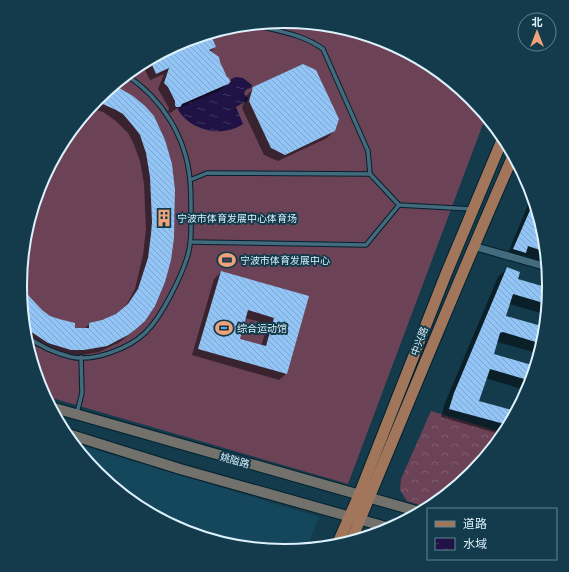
<svg xmlns="http://www.w3.org/2000/svg" width="569" height="572" font-family="Manrope,'Noto Sans SC',sans-serif">
  <defs>
    <pattern id="forest-crowns" width="20" height="18" patternUnits="userSpaceOnUse"><rect width="20" height="18" fill="#6b4256"/><path d="M2 6a3 3 0 1 1 6 0M12 15a3 3 0 1 1 6 0" fill="none" stroke="#805e6f"/></pattern>
    <pattern id="water-ripples" width="26" height="14" patternUnits="userSpaceOnUse"><rect width="26" height="14" fill="#1f1345"/><path d="M2 4q2-2 4 0t4 0M15 11q2-2 4 0t4 0" fill="none" stroke="#3f3661"/></pattern>
    <pattern id="building-back-hatch" width="6" height="6" patternUnits="userSpaceOnUse"><rect width="6" height="6" fill="#92c4f6"/><path d="M-1 5l2 2M0 0l6 6M5-1l2 2" fill="none" stroke="#7ea5cb"/></pattern>
  </defs>
  <rect width="100%" height="100%" fill="#133b4c"/>
  <polygon fill="#14475b" points="73,443 319,517 307,548 284,550 233,545 183,530 137,506 97,473"/>
  <polygon fill="url(#forest-crowns)" points="431,411 504,433 471,473 428,508 407,501 400,490 401,479"/>
  <polygon fill="#6b4256" points="285,22 336,27 388,43 432,66 472,99 486,116 348,484 45,396 40,387 25,337 20,286 25,234 40,185 65,139 98,99 138,66 183,42 233,27"/>
  <path fill="url(#water-ripples)" d="M 236,77 L 243,78 L 252,85 L 251,88 L 247,89 L 245,91 L 244,94 L 248,98 L 247,101 L 236,107 L 243,124 C 222,138 191,131 178,110 L 178,108 L 182,106 L 182,102 L 185,103 L 224,85 L 228,85 L 231,82 L 231,79 Z"/>
  <g fill="#0007" fill-rule="evenodd">
    <polygon points="209,34 215,47 210,52 219,62 228,82 221,90 174,110 171,113 168,112 169,108 158,89 164,74 150,80 142,64 184,41"/>
    <polygon points="114,86 174,190 175,214 170,259 137,328 120,342 99,352 76,356 64,356 50,353 32,344 26,340 20,286 21,279 27,296 41,311 50,317 74,329 84,329 89,324 108,319 117,315 127,304 135,289 143,255 146,229 144,184 140,161 133,142 128,133 116,121 103,112 90,108 98,99"/>
    <polygon points="254,88 334,131 327,138 278,161 264,155 242,108 247,95"/>
    <polygon points="532,195 544,235 547,263 522,255 516,261 506,258"/>
    <polygon points="507,268 517,279 549,289 547,308 541,313 509,304 505,317 545,328 542,343 533,352 497,342 492,355 535,367 529,385 525,390 485,378 477,402 515,412 503,435 441,417 445,403 498,277"/>
    <path d="M 221,272 L 308,297 L 286,374 L 279,380 L 192,355 L 214,279 ZM 245,318 L 268,324 L 261,346 L 239,340 Z"/>
  </g>
  <g fill="url(#building-back-hatch)" fill-rule="evenodd">
    <polygon points="210,33 216,47 209,50 219,57 220,62 227,77 229,78 230,82 228,84 182,104 180,107 176,107 175,105 175,101 168,87 164,83 169,68 156,74 150,60 183,42"/>
    <polygon points="303,64 316,70 339,119 335,131 285,155 271,148 249,101 253,87"/>
    <polygon points="114,85 133,96 145,106 154,116 165,140 172,164 175,190 174,238 171,260 165,282 155,306 145,321 136,329 128,335 107,346 84,350 71,350 48,343 24,327 20,286 21,280 28,295 42,310 50,316 59,319 75,323 75,328 89,328 89,323 102,320 116,314 128,304 138,289 148,258 151,234 152,222 150,177 146,153 140,135 134,127 123,114 116,110 96,101"/>
    <polygon points="534,201 544,235 546,252 528,246 526,253 513,249"/>
    <polygon points="507,267 520,272 518,279 549,288 547,304 513,294 506,316 545,327 542,344 503,332 500,333 494,354 535,366 531,381 490,369 479,401 516,411 508,425 449,409 454,393"/>
    <path d="M 221,271 L 309,296 L 287,374 L 198,349 ZM 248,310 L 274,318 L 266,346 L 240,339 Z"/>
  </g>
  <g fill="none" stroke-linecap="round" stroke-linejoin="round">
    <g stroke="#03212e" stroke-width="5.5">
      <g id="lane">
        <path d="M 254,25 C 277,31 303,34 323,49 L 368,151 L 370,174"/>
        <polyline points="190,180 207,173 370,174 399,205 472,209"/>
        <polyline points="191,242 366,245 399,205"/>
        <path d="M 25,335 C 38,345 55,353 71,357 C 94,362 130,348 146,332 C 162,316 180,279 187,258 C 192,243 191,226 191,210 C 191,200 191,190 190,180 C 186,137 162,98 126,75"/>
        <polyline points="77,413 82,393 81,357"/>
      </g>
    </g>
    <g stroke="#03212e" stroke-width="9">
      <polyline id="street" points="473,246 547,267"/>
    </g>
    <g stroke="#03212e" stroke-width="12">
      <g id="secondary">
        <polyline points="51,407 420,512"/>
        <polyline points="65,433 180,469 390,528"/>
      </g>
    </g>
    <g stroke="#03212e" stroke-width="13">
      <g id="primary">
        <path d="M 351,541 C 405,412 457,283 513,156"/>
        <polyline points="337,545 359,495 446,274 503,138"/>
      </g>
    </g>
    <use href="#lane" stroke="#436b7d" stroke-width="3.5"/>
    <use href="#street" stroke="#436b7d" stroke-width="7"/>
    <use href="#secondary" stroke="#72716c" stroke-width="10"/>
    <use href="#primary" stroke="#a2765b" stroke-width="11"/>
  </g>
  <defs>
    <g id="building-bare" transform="scale(1.38)"><path d="M-4-6H4V6H1V3H-1V6H-4ZM-2.5-4.3h1.7v1.8h-1.7ZM.8-4.3h1.7v1.8H.8ZM-2.5-1h1.7V.8h-1.7ZM.8-1h1.7V.8H.8Z" fill="#f0a279" stroke="#133b4c" stroke-width="2.5" paint-order="stroke"/></g>
    <g id="stadium-bare" transform="scale(1.38)"><path d="M0-5a6.5 5 0 1 0 0 10a6.5 5 0 1 0 0-10ZM-3.5-1.8h7v3.6h-7Z" fill="#f0a279" stroke="#133b4c" stroke-width="2.5" paint-order="stroke"/></g>
  </defs>
  <g fill-rule="evenodd">
    <use href="#building-bare" x="164" y="218"/>
    <use href="#stadium-bare" x="227" y="260"/>
    <use href="#stadium-bare" x="224" y="328"/>
  </g>
  <g text-anchor="middle" stroke-width="4" stroke-linejoin="round" paint-order="stroke">
    <g font-size="10" fill="#dcf1fb" stroke="#133b4c" text-anchor="start">
      <text x="177" y="222">宁波市体育发展中心体育场</text>
      <text x="240" y="264">宁波市体育发展中心</text>
      <text x="237" y="332">综合运动馆</text>
    </g>
    <g font-size="10" fill="#dcf1fb" stroke="#133b4c">
      <text transform="translate(419 341) rotate(-69)" y="4">中兴路</text>
      <text transform="translate(235 460) rotate(16)" y="4">姚隘路</text>
    </g>
  </g>
  <path d="M0 0H569V572H0ZM284 28H285A257 257 0 0 1 542 285V287A257 257 0 0 1 285 544H284A257 257 0 0 1 27 287V285A257 257 0 0 1 284 28Z" fill="#133b4c" fill-rule="evenodd"/>
  <path fill="none" stroke="#dcf1fb" stroke-width="2" d="M284 28H285A257 257 0 0 1 542 285V287A257 257 0 0 1 285 544H284A257 257 0 0 1 27 287V285A257 257 0 0 1 284 28Z"/>
  <rect x="427" y="508" width="130" height="52" fill="#133b4c" stroke="#638492"/>
  <rect x="435" y="521" width="20" height="6" fill="#a2765b" stroke="#638492"/>
  <text x="463" y="528" font-size="12" fill="#dcf1fb">道路</text>
  <rect x="435" y="538" width="20" height="12" fill="url(#water-ripples)" stroke="#638492"/>
  <text x="463" y="548" font-size="12" fill="#dcf1fb">水域</text>
  <g transform="translate(537 32)"><circle r="19" fill="#133b4c" stroke="#638492"/>
  <path d="M0-3L7 15L0 10L-7 15Z" fill="#f0a279"/>
  <text y="-6" font-size="11" font-weight="bold" text-anchor="middle" fill="#dcf1fb">北</text>
  </g>
</svg>
